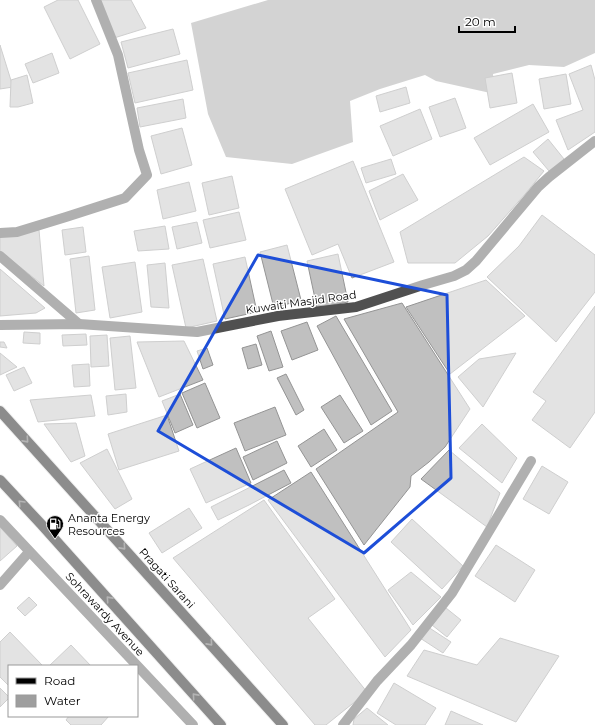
<svg xmlns="http://www.w3.org/2000/svg" width="595" height="725" font-family="Montserrat,sans-serif">
  <rect width="100%" height="100%" fill="#fff"/>
  <polygon fill="#9e9e9e" points="268,0 595,0 595,53 564,67 529,65 493,74 495,94 436,81 425,75 380,89 350,101 353,142 292,164 226,157 208,114 191,23"/>
  <g fill="#c0c0c0" stroke="#949494">
    <polygon points="58,0 78,0 100,44 70,59 44,7"/>
    <polygon points="93,0 131,0 146,28 114,38"/>
    <polygon points="173,29 180,54 128,68 121,42"/>
    <polygon points="0,45 13,87 0,89"/>
    <polygon points="52,53 59,73 33,83 25,64"/>
    <polygon points="187,60 193,90 135,103 128,73"/>
    <polygon points="591,65 595,80 595,132 568,150 556,120 583,110 569,74"/>
    <polygon points="512,73 517,103 490,108 485,78"/>
    <polygon points="566,74 571,104 544,109 539,79"/>
    <polygon points="27,75 33,103 18,107 10,107 11,80"/>
    <polygon points="406,87 410,103 380,112 376,96"/>
    <polygon points="455,98 466,128 440,137 429,107"/>
    <polygon points="183,99 186,118 140,127 137,108"/>
    <polygon points="533,104 549,132 490,165 474,138"/>
    <polygon points="420,109 432,139 393,156 380,126"/>
    <polygon points="182,128 192,165 161,174 151,136"/>
    <polygon points="548,139 564,159 549,171 533,152"/>
    <polygon points="524,157 544,171 526,193 488,236 455,263 408,263 400,232"/>
    <polygon points="391,159 396,174 366,183 361,168"/>
    <polygon points="353,161 394,262 352,278 338,244 312,255 285,189"/>
    <polygon points="403,174 418,200 380,220 369,191"/>
    <polygon points="232,176 239,208 209,215 202,183"/>
    <polygon points="189,182 196,211 163,219 157,190"/>
    <polygon points="239,212 246,240 210,248 203,220"/>
    <polygon points="542,215 595,255 595,292 556,342 487,277 519,246"/>
    <polygon points="197,222 202,243 177,249 172,227"/>
    <polygon points="165,226 169,249 138,251 134,231"/>
    <polygon points="83,227 86,252 65,255 62,230"/>
    <polygon points="39,230 44,286 0,251 0,236"/>
    <polygon points="287,245 301,300 274,308 260,252"/>
    <polygon points="338,254 348,302 317,308 307,261"/>
    <polygon points="89,256 95,310 76,313 70,259"/>
    <polygon points="245,257 257,312 225,319 213,264"/>
    <polygon points="203,259 217,321 186,328 172,265"/>
    <polygon points="135,262 142,312 110,318 102,267"/>
    <polygon points="165,263 169,308 151,307 147,265"/>
    <polygon points="0,269 45,308 36,313 0,316"/>
    <polygon points="486,280 525,316 450,374 406,307"/>
    <polygon points="402,303 470,409 445,447 429,462 411,476 410,487 364,545 316,469 398,412 344,319"/>
    <polygon points="595,306 595,412 570,448 532,420 546,401 533,392"/>
    <polygon points="336,316 392,411 371,425 317,326"/>
    <polygon points="307,322 318,350 292,360 281,331"/>
    <polygon points="271,331 283,367 269,371 257,336"/>
    <polygon points="24,332 40,333 40,344 23,343"/>
    <polygon points="86,334 87,345 63,346 62,335"/>
    <polygon points="107,335 109,366 91,367 90,336"/>
    <polygon points="130,336 136,388 115,390 110,338"/>
    <polygon points="184,341 203,380 159,397 137,342"/>
    <polygon points="0,342 4,342 7,348 0,347"/>
    <polygon points="256,344 262,365 248,369 242,348"/>
    <polygon points="207,348 213,365 203,369 197,351"/>
    <polygon points="0,353 17,367 0,375"/>
    <polygon points="516,353 483,407 458,377 479,359"/>
    <polygon points="89,364 90,386 74,387 72,365"/>
    <polygon points="24,367 32,383 14,391 6,375"/>
    <polygon points="286,374 304,410 296,415 277,378"/>
    <polygon points="205,383 220,418 197,428 182,393"/>
    <polygon points="126,394 127,412 108,415 106,396"/>
    <polygon points="180,394 193,425 175,433 162,401"/>
    <polygon points="91,395 95,416 38,422 30,400"/>
    <polygon points="340,395 363,431 344,443 321,407"/>
    <polygon points="275,407 286,435 245,451 234,423"/>
    <polygon points="167,415 179,451 119,470 108,434"/>
    <polygon points="76,423 85,456 71,462 44,424"/>
    <polygon points="482,424 517,458 502,483 459,448"/>
    <polygon points="324,429 337,450 311,467 298,446"/>
    <polygon points="277,441 287,463 253,480 243,457"/>
    <polygon points="236,448 251,483 206,503 190,469"/>
    <polygon points="107,449 132,499 115,509 80,463"/>
    <polygon points="449,450 500,493 487,527 421,479"/>
    <polygon points="542,466 568,482 549,514 523,499"/>
    <polygon points="284,470 291,483 249,505 218,520 211,507"/>
    <polygon points="311,472 411,630 385,657 268,500"/>
    <polygon points="264,500 335,599 308,618 367,692 326,725 315,725 173,558"/>
    <polygon points="189,508 202,528 162,553 149,533"/>
    <polygon points="412,519 463,566 442,589 391,542"/>
    <polygon points="0,527 17,546 0,561"/>
    <polygon points="496,545 535,570 515,602 475,576"/>
    <polygon points="411,572 441,597 413,625 388,590"/>
    <polygon points="29,597 37,605 25,616 17,608"/>
    <polygon points="446,608 461,620 447,637 432,625"/>
    <polygon points="428,627 451,642 443,653 420,638"/>
    <polygon points="10,632 42,665 41,666 9,666 9,686 0,677 0,642"/>
    <polygon points="500,638 559,656 516,722 407,676 424,650 477,665"/>
    <polygon points="71,645 91,666 49,666"/>
    <polygon points="394,683 436,708 425,725 396,725 377,713"/>
    <polygon points="0,688 9,697 9,698 0,707"/>
    <polygon points="367,708 388,725 353,725 354,719"/>
    <polygon points="451,711 483,725 445,725"/>
    <polygon points="69,716 109,716 101,725 71,725 66,720"/>
  </g>
  <g fill="none" stroke-linecap="round" stroke-linejoin="round">
    <g stroke="#dbdbdb" stroke-width="12">
      <g id="major">
        <polyline points="0,411 283,725"/>
        <polyline points="0,480 41,524 221,725"/>
      </g>
    </g>
    <g stroke="#505050" stroke-width="10">
      <polyline points="0,233 17,232 66,217 125,198 147,175 139,150 118,55 96,0"/>
      <polyline points="0,256 79,324"/>
      <polyline points="0,325 79,324 197,332 278,316 356,307 423,285 454,276 466,270 476,261 538,187 549,177 595,141"/>
      <polyline points="0,520 193,725"/>
      <polyline points="0,585 29,552"/>
      <polyline points="343,725 377,681 411,645 452,593 531,461"/>
    </g>
    <use href="#major" stroke="#000" stroke-width="10"/>
  </g>
  <defs><path id="oneway-chevron" d="M-2-3.5L2.5 0L-2 3.5" fill="none" stroke-width="1.6" stroke-linecap="round" stroke-linejoin="round"/></defs>
  <g stroke="#595959">
    <use href="#oneway-chevron" transform="translate(26 440) rotate(48)"/>
    <use href="#oneway-chevron" transform="translate(21 503) rotate(-133)"/>
    <use href="#oneway-chevron" transform="translate(123 547) rotate(48)"/>
    <use href="#oneway-chevron" transform="translate(109 599) rotate(-132)"/>
    <use href="#oneway-chevron" transform="translate(210 643) rotate(48)"/>
    <use href="#oneway-chevron" transform="translate(195 696) rotate(-132)"/>
  </g>
  <path d="M0 0H595V725H0ZM 258,255 L 447,295 L 451,478 L 364,553 L 158,431 Z" fill="#fff" fill-opacity=".55" fill-rule="evenodd"/>
  <path fill="none" stroke="#1d4ed8" stroke-width="3" stroke-linejoin="round" d="M 258,255 L 447,295 L 451,478 L 364,553 L 158,431 Z"/>
  <defs>
    <g id="fuel-pin" transform="scale(0.9)"><path d="M0 17L-7.5 6A9.5 9.5 0 1 1 7.5 6Z" fill="#000" stroke="#fff"/><path d="M-5.5-6h7V0h2V4h1.3V-2.5L3-4.5l.8-.8L6-3V5H2.5V1h-1V6h-7ZM-4.2-4.7v3.2H.2V-4.7Z" fill="#fff"/></g>
  </defs>
  <g fill-rule="evenodd">
    <use href="#fuel-pin" x="55" y="524"/>
  </g>
  <g text-anchor="middle" stroke-width="3" stroke-linejoin="round" paint-order="stroke">
    <g font-size="11" fill="#000" stroke="#fff">
      <text transform="translate(301 302) rotate(-8)" y="4">Kuwaiti Masjid Road</text>
      <text transform="translate(167 578) rotate(48)" y="4">Pragati Sarani</text>
      <text transform="translate(105 614) rotate(47)" y="4">Sohrawardy Avenue</text>
    </g>
    <g font-size="11" fill="#000" stroke="#fff" text-anchor="start">
      <text x="68" y="522">Ananta Energy<tspan x="68" dy="13">Resources</tspan></text>
    </g>
  </g>
  <rect x="8" y="665" width="130" height="52" fill="#ffffff" stroke="#999999"/>
  <rect x="16" y="678" width="20" height="6" fill="#000000" stroke="#999999"/>
  <text x="44" y="685" font-size="12" fill="#000000">Road</text>
  <rect x="16" y="695" width="20" height="12" fill="#9e9e9e" stroke="#999999"/>
  <text x="44" y="705" font-size="12" fill="#000000">Water</text>
  <path d="M459 26v6h56v-6" fill="none" stroke="#000000" stroke-width="2"/>
  <text x="465" y="26" font-size="12" fill="#000000" stroke="#ffffff" stroke-width="3" paint-order="stroke">20 m</text>
</svg>
